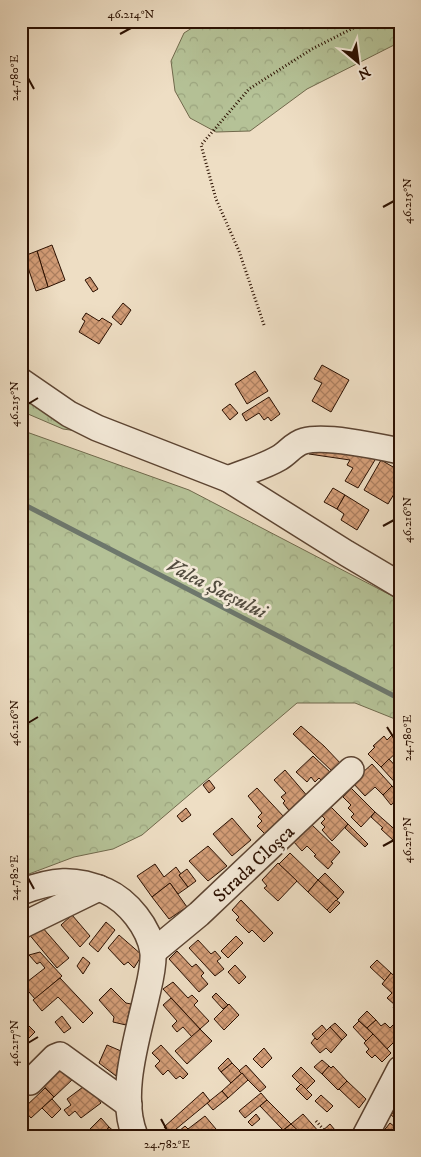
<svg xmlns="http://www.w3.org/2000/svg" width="421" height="1157" font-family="'IM FELL DW Pica',serif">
  <defs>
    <pattern id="grass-tufts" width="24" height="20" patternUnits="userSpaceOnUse" patternTransform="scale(1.25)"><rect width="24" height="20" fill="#b5c297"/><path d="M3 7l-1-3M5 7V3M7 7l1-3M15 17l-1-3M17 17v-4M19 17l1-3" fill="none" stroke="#9ca680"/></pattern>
    <pattern id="forest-crowns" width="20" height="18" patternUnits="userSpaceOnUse" patternTransform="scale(1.25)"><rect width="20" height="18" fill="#b5c297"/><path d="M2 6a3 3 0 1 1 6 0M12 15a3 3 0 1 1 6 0" fill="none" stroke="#9ca680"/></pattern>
    <pattern id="building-cross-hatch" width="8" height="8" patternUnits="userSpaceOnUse" patternTransform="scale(1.25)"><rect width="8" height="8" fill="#d49e78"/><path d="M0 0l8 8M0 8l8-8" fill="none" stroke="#ac7f60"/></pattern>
  </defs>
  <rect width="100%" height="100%" fill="#eedec4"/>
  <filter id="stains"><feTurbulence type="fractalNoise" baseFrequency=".004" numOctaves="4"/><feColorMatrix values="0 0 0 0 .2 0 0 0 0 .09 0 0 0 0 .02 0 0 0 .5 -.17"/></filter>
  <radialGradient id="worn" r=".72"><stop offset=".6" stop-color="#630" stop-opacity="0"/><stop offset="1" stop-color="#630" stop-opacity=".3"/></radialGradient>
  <polygon fill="url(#grass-tufts)" stroke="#70694c" points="21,390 77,431 63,429 21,411"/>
  <g fill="url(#forest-crowns)" stroke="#70694c">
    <polygon points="203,21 400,21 400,42 307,89 250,131 216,132 190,118 175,91 171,61 184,33"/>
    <polygon points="21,430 189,490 400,600 400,721 355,703 297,703 142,835 113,849 74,857 21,877"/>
  </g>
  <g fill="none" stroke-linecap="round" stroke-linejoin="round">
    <polyline stroke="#6d776c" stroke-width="5" points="21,503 400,699"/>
  </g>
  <g fill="url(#building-cross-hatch)" stroke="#2b1001">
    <polygon points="52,245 65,280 48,287 37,251"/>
    <polygon points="37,251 48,287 36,291 24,256"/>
    <polygon points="90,277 98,289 93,292 85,280"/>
    <polygon points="123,303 131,310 121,325 112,317"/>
    <polygon points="86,313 99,321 102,318 112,324 99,344 79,332 85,321 82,319"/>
    <polygon points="322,365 349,380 331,412 312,401 322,383 314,379"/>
    <polygon points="255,371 268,391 247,404 235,384"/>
    <polygon points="269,397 280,414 271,421 268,417 264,420 259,413 246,421 242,414"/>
    <polygon points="230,404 238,413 230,420 222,410"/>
    <polygon points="312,446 378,455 358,488 345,481 353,468 347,465 350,460 309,454"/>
    <polygon points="381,460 400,471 400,484 388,504 364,490"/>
    <polygon points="333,488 345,495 337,509 324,502"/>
    <polygon points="345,495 369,510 357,530 341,520 344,514 337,509"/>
    <polygon points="301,726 324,746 343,766 334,773 293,734"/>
    <polygon points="392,735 400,743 400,749 381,767 368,754 375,747 373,746 384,736 387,740"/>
    <polygon points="313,756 332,774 324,783 319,778 315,782 311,777 307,782 296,772"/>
    <polygon points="389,759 400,771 400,788 381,767"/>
    <polygon points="372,764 392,786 383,795 375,787 365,796 352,782"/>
    <polygon points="285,770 309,798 291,813 283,803 285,801 281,797 286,793 274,780"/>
    <polygon points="209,780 215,788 209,793 203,785"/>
    <polygon points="392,786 400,795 400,797 391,805 383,795"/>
    <polygon points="257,788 285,818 266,835 257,826 262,821 258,817 262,813 248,796"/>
    <polygon points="351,788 375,812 361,827 351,817 354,814 348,808 351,805 343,797"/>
    <polygon points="329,805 348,824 332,841 322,830 325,827 321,823 325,819 320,814"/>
    <polygon points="186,808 191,815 182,822 177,816"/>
    <polygon points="375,812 400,834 394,841 381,829 383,828 371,817"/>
    <polygon points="232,818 251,840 232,856 213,834"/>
    <polygon points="311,824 340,852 331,862 333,863 328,869 314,856 316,855 307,846 302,851 293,841"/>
    <polygon points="348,824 368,844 365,847 345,828"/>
    <polygon points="208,846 227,866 208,881 189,861"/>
    <polygon points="290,853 318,880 308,892 279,864"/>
    <polygon points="278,863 297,881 278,901 264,888 267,886 262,880"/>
    <polygon points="155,864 164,877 176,867 181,874 179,875 188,887 178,894 170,883 152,897 137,876"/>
    <polygon points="187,869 196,881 188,887 179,875"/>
    <polygon points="325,873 344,892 338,899 318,880"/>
    <polygon points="318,880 338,899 327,910 308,892"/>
    <polygon points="170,883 187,907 169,919 152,897"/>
    <polygon points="241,900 273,933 264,942 252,930 249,933 236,920 239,917 232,910"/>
    <polygon points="336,900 340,903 330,913 327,910"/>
    <polygon points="72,915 90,936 80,947 61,925"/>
    <polygon points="106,922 115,930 98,952 89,944"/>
    <polygon points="42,927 69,958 57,968 28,933"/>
    <polygon points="119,935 142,955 134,968 128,962 124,965 108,948"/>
    <polygon points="236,936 243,943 228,958 221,951"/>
    <polygon points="198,940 211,954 215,951 221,958 217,961 224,969 215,976 189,948"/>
    <polygon points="177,951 192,967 196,964 204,973 201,976 208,984 199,992 169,959"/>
    <polygon points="40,952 62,976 35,999 23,985 45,968 40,962 37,964 29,955"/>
    <polygon points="83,957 90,963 83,974 77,966"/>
    <polygon points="377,960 391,973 385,981 370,967"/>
    <polygon points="235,965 246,977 239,984 228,972"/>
    <polygon points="391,973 400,981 400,1014 393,1008 395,1005 387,998 392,993 382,984"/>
    <polygon points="60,978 93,1013 83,1023 58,997 42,1011 33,1000"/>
    <polygon points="173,982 188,998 192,995 198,1001 194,1005 209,1021 200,1029 163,989"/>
    <polygon points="111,988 126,1003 131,1004 126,1025 113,1022 114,1017 99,1000"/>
    <polygon points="216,993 228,1005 223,1009 212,997"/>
    <polygon points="171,998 200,1029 192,1037 183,1027 177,1032 172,1026 177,1021 163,1005"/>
    <polygon points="229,1004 239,1015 224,1030 214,1019"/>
    <polygon points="367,1011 376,1020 367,1028 358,1020"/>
    <polygon points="62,1016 71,1028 64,1033 55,1022"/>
    <polygon points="376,1020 381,1026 385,1023 390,1028 393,1025 400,1032 400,1036 387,1049 367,1028"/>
    <polygon points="24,1021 35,1032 27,1040 21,1035 21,1024"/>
    <polygon points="359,1021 373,1034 366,1041 353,1027"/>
    <polygon points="335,1023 347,1035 342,1040 330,1027"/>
    <polygon points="322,1025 327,1031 317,1040 312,1034"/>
    <polygon points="330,1027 342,1040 331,1053 326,1048 320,1053 311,1043 315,1038 317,1040"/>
    <polygon points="200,1029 212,1041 187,1064 175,1051"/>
    <polygon points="373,1034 391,1053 382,1062 375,1055 372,1058 366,1052 369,1049 364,1043"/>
    <polygon points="107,1045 121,1051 116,1076 99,1063"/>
    <polygon points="161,1045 188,1074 183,1079 180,1076 176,1079 168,1070 163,1075 155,1066 160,1061 152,1053"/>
    <polygon points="264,1048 272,1058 262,1068 253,1059"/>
    <polygon points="228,1058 232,1063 221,1072 218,1068"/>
    <polygon points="322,1060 329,1066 322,1074 314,1067"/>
    <polygon points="232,1063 242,1073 231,1083 221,1072"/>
    <polygon points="61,1064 74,1078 54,1097 41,1083"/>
    <polygon points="246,1065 266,1087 260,1092 239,1071"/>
    <polygon points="329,1066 331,1068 333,1066 347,1081 338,1090 322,1074"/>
    <polygon points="301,1067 315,1081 306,1090 292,1076"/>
    <polygon points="242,1073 248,1080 228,1098 222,1091"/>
    <polygon points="347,1081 366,1099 359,1108 339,1089"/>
    <polygon points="87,1084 101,1103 81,1118 75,1111 69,1116 64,1110 71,1105 67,1099"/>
    <polygon points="301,1084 312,1095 307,1100 296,1089"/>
    <polygon points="45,1088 54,1097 31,1118 23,1109"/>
    <polygon points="222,1091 228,1098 213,1110 207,1103"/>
    <polygon points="203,1092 210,1101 170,1134 164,1127"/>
    <polygon points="261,1093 267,1100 245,1118 239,1111"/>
    <polygon points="321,1095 333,1106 327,1112 315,1101"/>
    <polygon points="52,1099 61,1109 52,1118 42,1108"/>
    <polygon points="267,1100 291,1124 283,1130 260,1106"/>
    <polygon points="400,1104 400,1122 391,1115"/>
    <polygon points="256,1114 260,1119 252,1126 248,1122"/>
    <polygon points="303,1114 320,1133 330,1124 340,1136 303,1136 291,1124"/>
    <polygon points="205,1116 216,1129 207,1136 180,1136 178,1132 185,1126 188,1129"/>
    <polygon points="101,1118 109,1127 102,1136 76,1136 81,1131 84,1135"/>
    <polygon points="390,1123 400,1131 400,1136 386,1136 382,1133"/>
    <polygon points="291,1124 303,1135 291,1136 285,1129"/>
    <polygon points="109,1127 117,1134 115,1136 102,1136"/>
  </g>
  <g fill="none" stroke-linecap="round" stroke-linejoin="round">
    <g stroke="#5c4432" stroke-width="28">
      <g id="minor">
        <polyline points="21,381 69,414 97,428 228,479 346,553 400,585"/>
        <path d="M 228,479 C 244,472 264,467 279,458 C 288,453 293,444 304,441 C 326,435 376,446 400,451"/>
        <path d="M 21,892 C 52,880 74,877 106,891 C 128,901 149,927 153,952 C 154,966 150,981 147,994 C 138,1036 118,1094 135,1136"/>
        <polyline points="21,926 99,888"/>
        <polyline points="153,952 199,914 351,770"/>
        <polyline points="30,1082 55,1057 60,1055 129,1105"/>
        <polyline points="365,1136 400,1069"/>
      </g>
    </g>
    <g stroke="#2b1001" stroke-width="3" stroke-dasharray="1 2.5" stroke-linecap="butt">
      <polyline points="264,325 239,251 216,199 201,145 249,89 312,49 367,21"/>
      <polyline points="316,1121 324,1130"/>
    </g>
    <use href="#minor" stroke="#f4ead9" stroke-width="25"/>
  </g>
  <path fill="none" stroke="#2b1001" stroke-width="2" d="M 120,34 L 131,28M 28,78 L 34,89M 383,207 L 394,201M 28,404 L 38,398M 383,526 L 394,520M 28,723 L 38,717M 387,727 L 394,738M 383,846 L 394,840M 28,878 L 34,889M 28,1043 L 38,1037M 161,1119 L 167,1130"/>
  <g text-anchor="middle" stroke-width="5" stroke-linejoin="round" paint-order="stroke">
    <g font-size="19" fill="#2b1001" stroke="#f4ead9">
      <text transform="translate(253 863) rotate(-43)" y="7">Strada Cloșca</text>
    </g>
    <g font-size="20" font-style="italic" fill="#524c3f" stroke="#f4ead9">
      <text transform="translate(217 588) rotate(27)" y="7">Valea Șaeșului</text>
    </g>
  </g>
  <rect width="421" height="1157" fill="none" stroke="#eedec4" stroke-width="55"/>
  <g transform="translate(358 62) rotate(151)" stroke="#f4ead9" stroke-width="4" paint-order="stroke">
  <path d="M0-4L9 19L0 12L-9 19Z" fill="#2b1001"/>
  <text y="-8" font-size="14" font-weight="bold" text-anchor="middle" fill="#2b1001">N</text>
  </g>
  <rect x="28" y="28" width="366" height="1102" fill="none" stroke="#2b1001" stroke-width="2"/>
  <g font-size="12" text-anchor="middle" fill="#2b1001">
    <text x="131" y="18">46.214°N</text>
    <text transform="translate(14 78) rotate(-90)" y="4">24.780°E</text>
    <text transform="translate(407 201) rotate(-90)" y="4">46.215°N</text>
    <text transform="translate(14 404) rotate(-90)" y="4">46.215°N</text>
    <text transform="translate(407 520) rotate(-90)" y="4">46.216°N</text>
    <text transform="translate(14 723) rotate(-90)" y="4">46.216°N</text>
    <text transform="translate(407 738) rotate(-90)" y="4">24.780°E</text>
    <text transform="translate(407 840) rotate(-90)" y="4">46.217°N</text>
    <text transform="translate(14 878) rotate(-90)" y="4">24.782°E</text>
    <text transform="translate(14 1043) rotate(-90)" y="4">46.217°N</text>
    <text x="167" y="1148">24.782°E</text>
  </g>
  <rect width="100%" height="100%" filter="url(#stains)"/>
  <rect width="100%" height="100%" fill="url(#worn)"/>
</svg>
